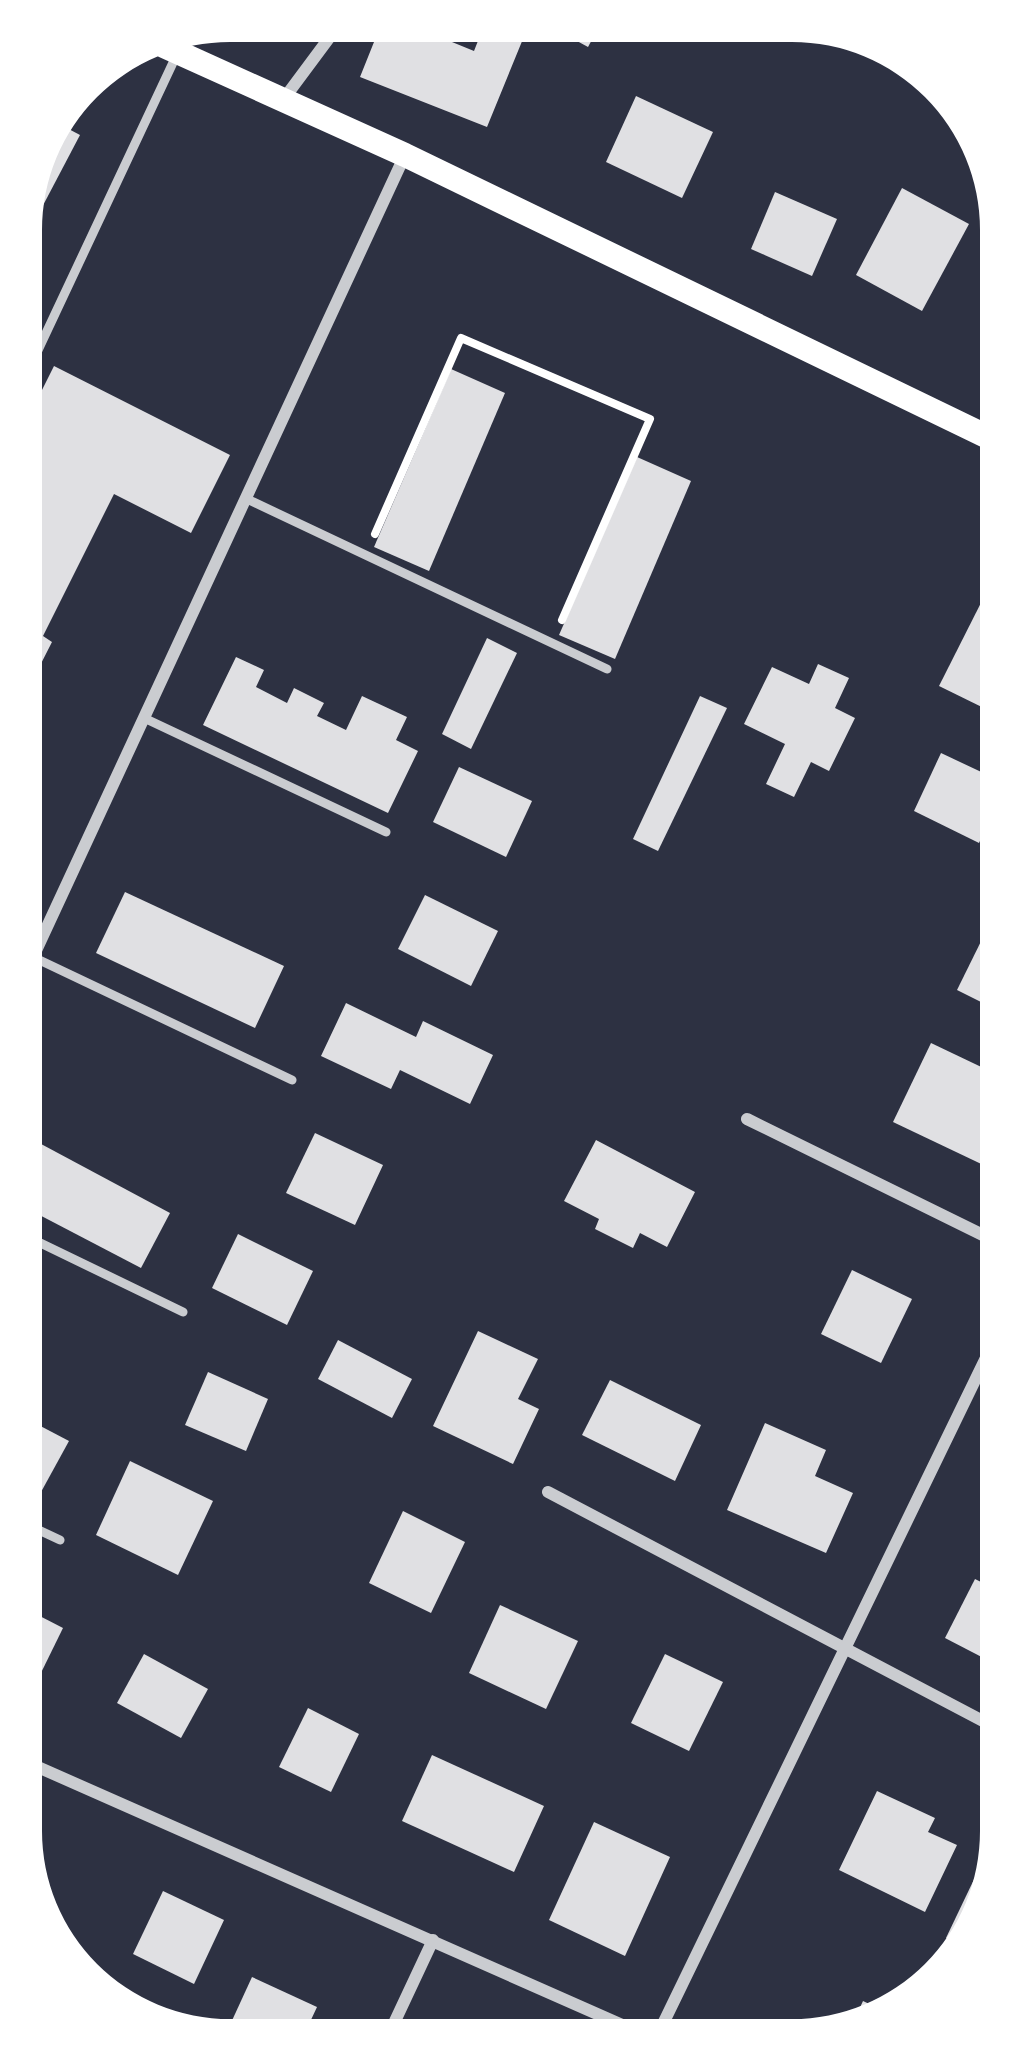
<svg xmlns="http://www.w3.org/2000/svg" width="1022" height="2061" font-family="Raleway,sans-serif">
  <rect width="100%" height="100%" fill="#2d3142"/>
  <g fill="#e0e0e3">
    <polygon points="382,22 403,22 474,51 485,23 497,23 525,34 487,127 360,77"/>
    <polygon points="544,23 601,23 588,47"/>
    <polygon points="636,96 713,132 682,198 606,162"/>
    <polygon points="63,126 80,135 39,213 23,203"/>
    <polygon points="902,188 969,224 922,311 856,275"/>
    <polygon points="775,192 837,219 812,276 751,249"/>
    <polygon points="54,366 230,455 191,533 114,494 43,636 52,642 25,695 24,466 30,453 24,450 24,426"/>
    <polygon points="451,369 505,393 429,571 374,547"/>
    <polygon points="637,457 691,481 615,659 559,635"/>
    <polygon points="993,579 994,713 939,686"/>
    <polygon points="487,638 517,653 471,749 442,734"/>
    <polygon points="236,657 264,670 256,687 287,703 294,688 324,703 317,716 346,730 362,696 407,717 396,740 418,751 388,813 203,725"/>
    <polygon points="818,664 849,678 835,708 855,718 829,771 811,762 794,797 766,784 785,744 744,724 772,667 809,684"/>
    <polygon points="700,696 727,708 658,851 633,839"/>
    <polygon points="941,753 994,778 994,810 979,843 914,811"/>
    <polygon points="459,767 532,801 506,857 433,822"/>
    <polygon points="125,892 284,966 255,1028 96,953"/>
    <polygon points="425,895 498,931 471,986 398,949"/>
    <polygon points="995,913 995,1009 957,990"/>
    <polygon points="346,1003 416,1037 423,1021 493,1055 470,1104 400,1070 391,1089 321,1056"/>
    <polygon points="931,1043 996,1074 996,1171 893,1122"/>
    <polygon points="315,1133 383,1165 355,1225 286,1193"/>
    <polygon points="28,1137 170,1213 141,1268 28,1209"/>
    <polygon points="596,1140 695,1192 667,1247 640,1233 633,1248 595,1229 599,1219 564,1201"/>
    <polygon points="238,1234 313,1271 287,1325 212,1288"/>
    <polygon points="852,1270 912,1299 881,1363 821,1334"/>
    <polygon points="478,1331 538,1359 518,1399 539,1409 513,1464 433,1426"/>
    <polygon points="338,1340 412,1379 392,1418 318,1379"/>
    <polygon points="208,1372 268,1399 246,1451 185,1425"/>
    <polygon points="610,1380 701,1425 675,1481 582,1435"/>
    <polygon points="29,1420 69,1441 35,1503 30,1500"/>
    <polygon points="765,1423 826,1450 815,1476 853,1493 826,1553 727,1510"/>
    <polygon points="130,1461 213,1501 178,1575 96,1535"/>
    <polygon points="403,1511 465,1542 431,1613 369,1583"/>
    <polygon points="975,1579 999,1591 999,1666 945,1638"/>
    <polygon points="500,1605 578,1641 546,1709 469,1673"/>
    <polygon points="30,1611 63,1628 37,1681 31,1678"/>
    <polygon points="144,1654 208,1689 181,1738 117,1703"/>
    <polygon points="665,1654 723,1682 689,1751 631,1723"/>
    <polygon points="308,1708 359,1734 331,1792 279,1767"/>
    <polygon points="432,1755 544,1806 514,1872 402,1821"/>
    <polygon points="877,1791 935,1818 928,1832 957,1845 925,1912 839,1870"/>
    <polygon points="594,1822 670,1857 625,1956 549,1920"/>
    <polygon points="32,1858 42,1863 32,1885"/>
    <polygon points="978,1871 989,1876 962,1946 946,1938"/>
    <polygon points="163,1891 224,1920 194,1984 133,1954"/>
    <polygon points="252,1977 317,2007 303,2037 224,2038"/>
    <polygon points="863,2001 884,2011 859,2029 850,2029"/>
  </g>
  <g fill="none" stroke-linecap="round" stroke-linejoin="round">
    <polyline stroke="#fff" stroke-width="8" points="375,534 461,338 650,419 562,620"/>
    <g stroke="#caccd0" stroke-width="9">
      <polyline points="24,380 178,52"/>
      <polyline points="247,499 607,669"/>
      <polyline points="144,718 386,832"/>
      <polyline points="33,957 292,1080"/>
      <polyline points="28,1237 183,1312"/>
      <polyline points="30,1526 60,1540"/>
    </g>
    <g stroke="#caccd0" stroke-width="12">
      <polyline points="283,100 341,22"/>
      <polyline points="27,970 405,155"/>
      <polyline points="747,1119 997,1242"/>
      <polyline points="548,1492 1000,1730"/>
      <polyline points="31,1764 638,2032"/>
      <polyline points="659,2032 997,1335"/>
      <polyline points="388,2036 433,1940"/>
    </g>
    <polyline stroke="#fff" stroke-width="24" points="164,46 405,155 992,439"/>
  </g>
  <path d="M0 0H1022V2061H0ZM230 42H792A188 188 0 0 1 980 230V1831A188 188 0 0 1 792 2019H230A188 188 0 0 1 42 1831V230A188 188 0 0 1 230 42Z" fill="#fff" fill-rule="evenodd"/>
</svg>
